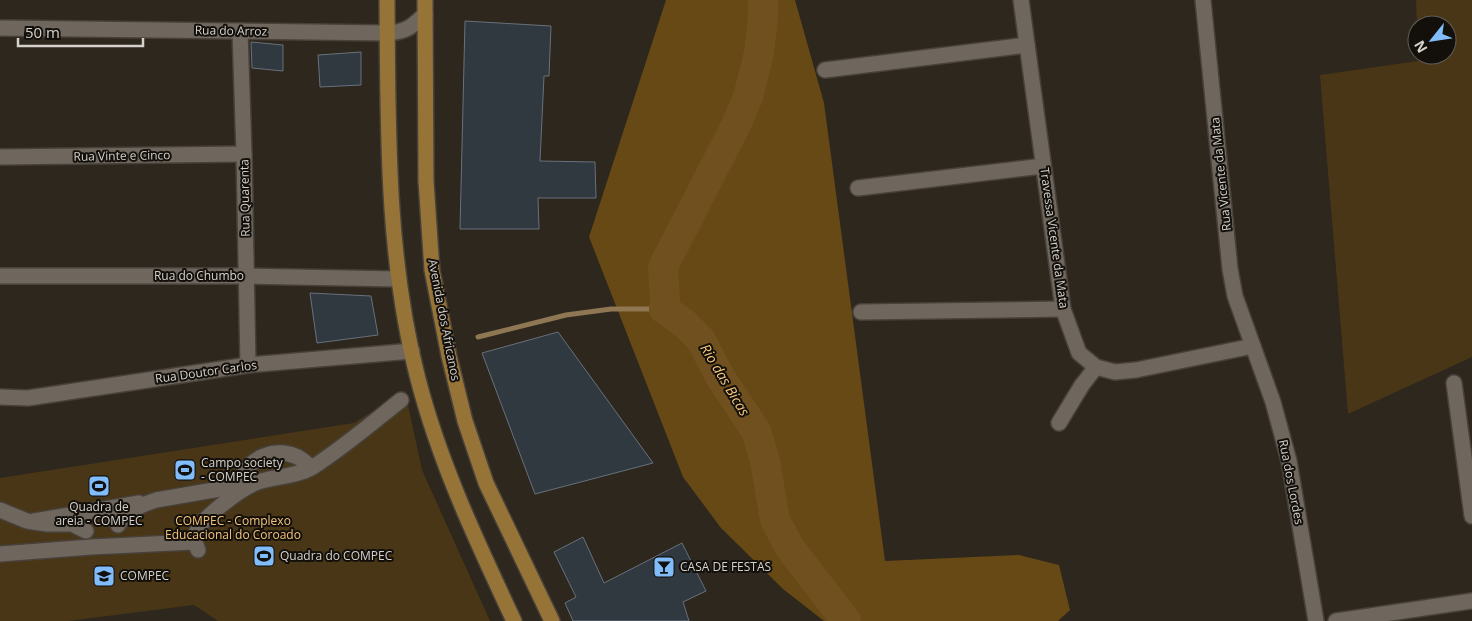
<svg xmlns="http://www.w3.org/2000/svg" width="1472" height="621" font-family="'Open Sans',sans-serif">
  <rect width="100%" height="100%" fill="#2d271e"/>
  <g fill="#493616">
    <polygon points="1416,0 1472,0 1472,357 1348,414 1320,75 1418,61 1418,55 1447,55 1447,25 1417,25"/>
    <polygon points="405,391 422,470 490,621 218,621 194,605 68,621 0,621 0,478 354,423"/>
  </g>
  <polygon fill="#674915" points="666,0 795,0 824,103 885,561 1019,555 1059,565 1070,610 1058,621 824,621 783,589 721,528 683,477 589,237"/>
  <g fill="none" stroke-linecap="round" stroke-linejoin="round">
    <polyline stroke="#8e7752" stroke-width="5" points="478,337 566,315 611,309 664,309"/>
    <polyline stroke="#6f501e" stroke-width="30" points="763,0 763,17 759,53 748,97 736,125 663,267 665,299 664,309 685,324 701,340 719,375 756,431 765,461 775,520 790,548 846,621"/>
  </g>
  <g fill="#303840" stroke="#68717b">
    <polygon points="465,21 551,26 549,76 544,76 540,161 595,162 596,198 538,198 539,229 460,229"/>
    <polygon points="251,42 283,45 283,71 252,68"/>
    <polygon points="361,52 361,85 320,87 318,55"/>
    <polygon points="310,293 371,296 378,335 317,343"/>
    <polygon points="558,332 653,463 535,494 482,353"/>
    <polygon points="583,537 604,583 682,543 706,591 683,602 689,621 573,621 565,603 576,597 554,552"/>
  </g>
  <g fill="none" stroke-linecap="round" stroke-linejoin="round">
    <g stroke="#47413a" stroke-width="18">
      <g id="street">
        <polyline points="1021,0 1063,309 1079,353 1096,367 1115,372 1136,370 1253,346"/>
        <polyline points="1203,0 1230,269 1235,296 1273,402 1289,461 1316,621"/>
        <polyline points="240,31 244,154 248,365"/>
        <polyline points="825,70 1027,45"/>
        <polyline points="0,157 244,154"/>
        <polyline points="858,188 1043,166"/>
        <polyline points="0,276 247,276 398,279"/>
        <polyline points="861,312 1063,309"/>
        <polyline points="1454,383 1472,516"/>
        <polyline points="0,397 28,398 248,365 412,351"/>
        <polyline points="1059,423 1082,385 1096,367"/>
        <path d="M 240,485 C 243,461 272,446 295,456 C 302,458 306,463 311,468"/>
        <polyline points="0,510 27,521 47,524 72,524 86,531"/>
        <polyline points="34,521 139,503"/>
        <path d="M 118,525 C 126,511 141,505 156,500 L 249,484"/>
        <path d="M 198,550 L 194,539 C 196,533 198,526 203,522 C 215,509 242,488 258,482 C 276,476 296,477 313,467 C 344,447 372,423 401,400"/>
        <polyline points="0,554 91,547 194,542"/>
        <polyline points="1336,621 1472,601"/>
      </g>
    </g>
    <g stroke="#47413a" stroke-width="18">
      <path id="secondary" d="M 0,28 L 387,33 C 406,32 412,27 425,14"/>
    </g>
    <g stroke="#47413a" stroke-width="18">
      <g id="primary">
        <path d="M 387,0 C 388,127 386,256 418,379 C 440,464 477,542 514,621"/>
        <polyline points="425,0 426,181 432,270 449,356 465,421 486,483 552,621"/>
      </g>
    </g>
    <use href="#street" stroke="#6f675d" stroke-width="15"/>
    <use href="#secondary" stroke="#6f675d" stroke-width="15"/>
    <use href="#primary" stroke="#967336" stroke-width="15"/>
  </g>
  <defs>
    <g id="stadium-square" transform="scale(1.125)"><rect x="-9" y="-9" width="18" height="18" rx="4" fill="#80bdfa" stroke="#13100c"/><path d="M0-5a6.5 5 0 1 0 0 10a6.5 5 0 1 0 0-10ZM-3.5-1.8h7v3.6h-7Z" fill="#111"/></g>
    <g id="bar-square" transform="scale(1.125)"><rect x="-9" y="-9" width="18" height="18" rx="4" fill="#80bdfa" stroke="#13100c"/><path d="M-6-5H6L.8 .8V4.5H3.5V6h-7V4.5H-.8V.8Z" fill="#111"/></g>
    <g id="school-square" transform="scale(1.125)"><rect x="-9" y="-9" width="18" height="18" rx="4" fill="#80bdfa" stroke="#13100c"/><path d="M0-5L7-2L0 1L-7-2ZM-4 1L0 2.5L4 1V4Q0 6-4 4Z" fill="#111"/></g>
  </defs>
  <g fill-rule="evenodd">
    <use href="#stadium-square" x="185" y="470"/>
    <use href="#stadium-square" x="99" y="486"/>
    <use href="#stadium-square" x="264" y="556"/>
    <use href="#bar-square" x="664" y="567"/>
    <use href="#school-square" x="104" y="576"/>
  </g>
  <g text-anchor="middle" stroke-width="4" stroke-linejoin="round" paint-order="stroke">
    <g font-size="12" fill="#d6d1cb" stroke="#13100c">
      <text transform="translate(231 31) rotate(1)" y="4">Rua do Arroz</text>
      <text transform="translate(122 156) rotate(-1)" y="4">Rua Vinte e Cinco</text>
      <text transform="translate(1221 174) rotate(-96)" y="4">Rua Vicente da Mata</text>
      <text transform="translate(245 198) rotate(-91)" y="4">Rua Quarenta</text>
      <text transform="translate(1054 238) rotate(82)" y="4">Travessa Vicente da Mata</text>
      <text x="199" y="280">Rua do Chumbo</text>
      <text transform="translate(444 320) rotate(79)" y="4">Avenida dos Africanos</text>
      <text transform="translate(206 372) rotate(-8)" y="4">Rua Doutor Carlos</text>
      <text transform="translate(1291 482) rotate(79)" y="4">Rua dos Lordes</text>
    </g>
    <g font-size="12" fill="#d6d1cb" stroke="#13100c" text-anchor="start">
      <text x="201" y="467">Campo society<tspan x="201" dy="14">- COMPEC</tspan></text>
      <text x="99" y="511" text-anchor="middle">Quadra de<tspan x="99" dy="14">areia - COMPEC</tspan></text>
      <text x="280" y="560">Quadra do COMPEC</text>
      <text x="680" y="571">CASA DE FESTAS</text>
      <text x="120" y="580">COMPEC</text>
    </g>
    <g font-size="12" fill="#f5c37a" stroke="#13100c">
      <text x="233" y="525">COMPEC - Complexo<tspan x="233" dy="14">Educacional do Coroado</tspan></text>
    </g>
    <g font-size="14" font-style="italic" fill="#fac97f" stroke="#13100c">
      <text transform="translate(725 380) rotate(59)" y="5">Rio das Bicas</text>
    </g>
  </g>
  <g transform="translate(1432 40) rotate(240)"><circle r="24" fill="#13100c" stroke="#615d58"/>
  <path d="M0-4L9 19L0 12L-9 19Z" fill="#80bdfa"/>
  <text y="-8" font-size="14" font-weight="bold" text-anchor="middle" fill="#d6d1cb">N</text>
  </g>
  <path d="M18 38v8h125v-8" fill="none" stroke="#d6d1cb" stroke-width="2.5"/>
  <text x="25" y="38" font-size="15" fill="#d6d1cb" stroke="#13100c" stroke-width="4" paint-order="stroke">50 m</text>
</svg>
